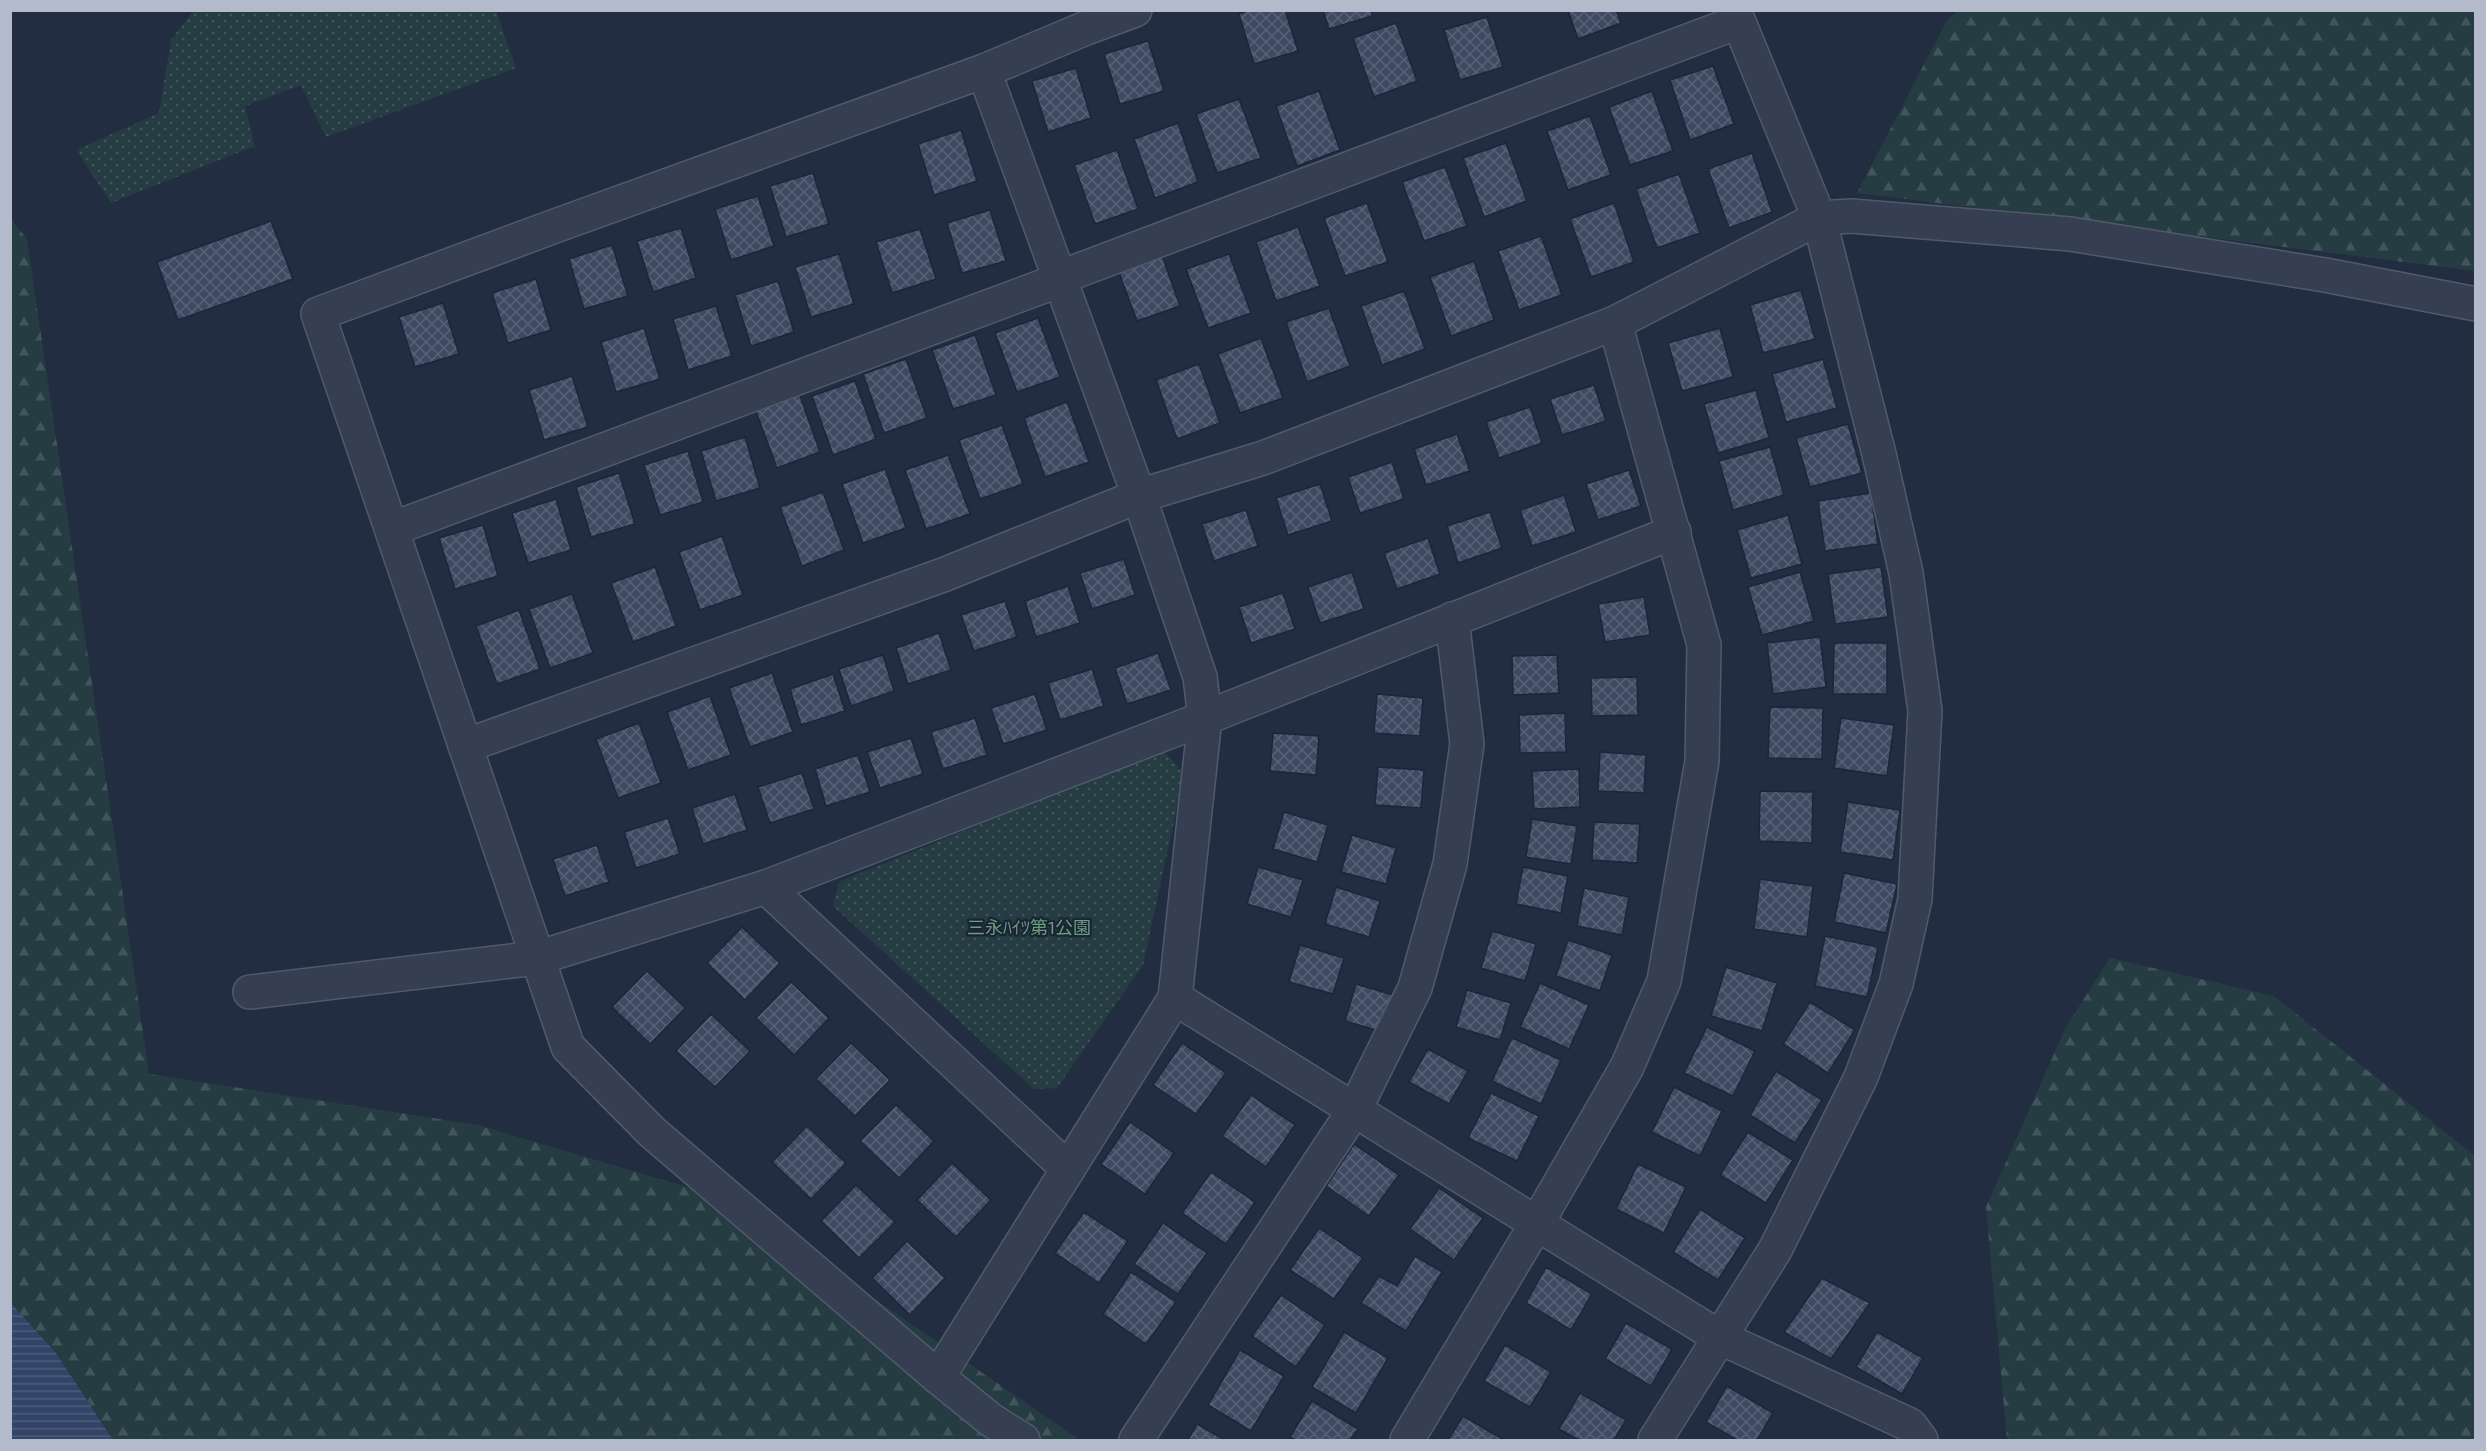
<svg xmlns="http://www.w3.org/2000/svg" width="2486" height="1451" font-family="'Exo 2','Noto Sans JP',sans-serif">
  <defs>
    <pattern id="forest-firs" width="22" height="20" patternUnits="userSpaceOnUse" patternTransform="scale(1.5)"><rect width="22" height="20" fill="#243c42"/><path d="M5 1l3.5 6h-7zM16 11l3.5 6h-7z" fill="#41565c"/></pattern>
    <pattern id="park-dots" width="8" height="8" patternUnits="userSpaceOnUse" patternTransform="scale(1.5)"><rect width="8" height="8" fill="#243c42"/><path d="M2 2h.1M6 6h.1" fill="none" stroke="#41565c" stroke-width="1.8" stroke-linecap="round"/></pattern>
    <pattern id="water-rules" width="6" height="5" patternUnits="userSpaceOnUse" patternTransform="scale(1.5)"><rect width="6" height="5" fill="#324468"/><path d="M0 2.5h6" fill="none" stroke="#4d5d7c"/></pattern>
    <pattern id="building-cross-hatch" width="8" height="8" patternUnits="userSpaceOnUse" patternTransform="scale(1.5)"><rect width="8" height="8" fill="#3e4962"/><path d="M0 0l8 8M0 8l8-8" fill="none" stroke="#586177"/></pattern>
  </defs>
  <rect width="100%" height="100%" fill="#222d41"/>
  <g fill="url(#forest-firs)">
    <polygon points="1958,11 2475,11 2475,271 1857,193 1947,20"/>
    <polygon points="11,219 27,239 149,1074 478,1125 731,1200 1080,1440 113,1440 56,1353 11,1303"/>
    <polygon points="2110,958 2274,996 2475,1156 2475,1440 2007,1440 1986,1207 2066,1027"/>
  </g>
  <g fill="url(#park-dots)">
    <polygon points="193,11 496,11 516,68 326,137 301,85 245,106 255,146 111,203 76,150 159,113 171,40"/>
    <polygon points="1163,750 1184,774 1143,965 1057,1088 1034,1089 833,906 839,882"/>
  </g>
  <polygon fill="url(#water-rules)" points="11,1303 56,1353 113,1440 11,1440"/>
  <g fill="url(#building-cross-hatch)" stroke="#1d2638" stroke-width="1.5">
    <polygon points="1250,10 1285,10 1298,51 1254,64 1239,14"/>
    <polygon points="1323,10 1371,10 1372,16 1329,29"/>
    <polygon points="1568,10 1616,10 1621,23 1578,39"/>
    <polygon points="1487,17 1503,67 1460,80 1444,30"/>
    <polygon points="1396,23 1417,81 1374,97 1353,38"/>
    <polygon points="1148,41 1164,91 1120,104 1104,54"/>
    <polygon points="1713,66 1734,124 1690,140 1670,80"/>
    <polygon points="1076,68 1091,118 1048,132 1032,81"/>
    <polygon points="1319,91 1340,150 1297,166 1276,106"/>
    <polygon points="1652,91 1673,151 1630,165 1609,107"/>
    <polygon points="1239,99 1261,158 1217,173 1196,114"/>
    <polygon points="1590,116 1611,175 1568,190 1547,131"/>
    <polygon points="1178,123 1198,182 1155,198 1134,139"/>
    <polygon points="961,130 977,181 934,195 918,144"/>
    <polygon points="1506,143 1527,201 1484,217 1463,158"/>
    <polygon points="1117,150 1138,209 1095,224 1074,165"/>
    <polygon points="1752,153 1772,212 1729,228 1708,169"/>
    <polygon points="1445,167 1467,226 1424,241 1402,182"/>
    <polygon points="813,173 829,224 786,237 770,186"/>
    <polygon points="1679,174 1700,233 1657,248 1636,189"/>
    <polygon points="758,196 774,246 731,260 715,209"/>
    <polygon points="1367,203 1388,262 1345,276 1324,218"/>
    <polygon points="1614,203 1634,262 1591,277 1570,219"/>
    <polygon points="990,210 1006,261 962,273 947,223"/>
    <polygon points="271,221 293,279 178,320 157,262"/>
    <polygon points="1298,227 1320,286 1276,301 1256,242"/>
    <polygon points="681,228 696,278 653,292 637,241"/>
    <polygon points="920,229 936,279 892,293 876,242"/>
    <polygon points="1541,236 1562,295 1519,310 1498,251"/>
    <polygon points="612,245 628,296 584,309 569,259"/>
    <polygon points="1159,247 1180,306 1137,321 1115,262"/>
    <polygon points="839,254 854,304 811,317 795,267"/>
    <polygon points="1229,254 1251,313 1208,328 1186,269"/>
    <polygon points="1474,261 1494,320 1451,336 1430,277"/>
    <polygon points="536,279 551,330 508,343 492,293"/>
    <polygon points="778,281 794,332 751,346 735,295"/>
    <polygon points="1801,290 1815,339 1763,353 1750,305"/>
    <polygon points="1404,291 1425,349 1382,365 1361,306"/>
    <polygon points="443,303 459,354 415,367 399,317"/>
    <polygon points="716,306 732,356 688,370 673,319"/>
    <polygon points="1329,308 1350,366 1307,382 1286,322"/>
    <polygon points="1038,318 1060,377 1017,392 995,333"/>
    <polygon points="644,328 660,379 616,392 601,342"/>
    <polygon points="1720,328 1733,377 1682,391 1668,343"/>
    <polygon points="975,335 996,395 953,409 932,350"/>
    <polygon points="1261,338 1283,398 1240,413 1218,354"/>
    <polygon points="906,359 927,418 884,433 863,374"/>
    <polygon points="1823,359 1837,408 1786,422 1772,374"/>
    <polygon points="1199,364 1220,423 1177,439 1156,380"/>
    <polygon points="572,376 588,427 544,440 529,390"/>
    <polygon points="855,381 876,439 833,455 812,396"/>
    <polygon points="1594,385 1606,421 1562,435 1550,399"/>
    <polygon points="1756,390 1769,438 1718,453 1704,404"/>
    <polygon points="799,393 820,452 777,468 755,409"/>
    <polygon points="1067,402 1089,462 1045,477 1024,418"/>
    <polygon points="1530,407 1542,443 1499,458 1486,422"/>
    <polygon points="1848,424 1862,473 1810,487 1796,438"/>
    <polygon points="1002,425 1023,484 980,499 959,440"/>
    <polygon points="1457,434 1470,471 1426,485 1414,449"/>
    <polygon points="745,437 760,488 716,501 701,451"/>
    <polygon points="1770,447 1784,495 1733,510 1719,461"/>
    <polygon points="688,451 703,502 660,515 644,465"/>
    <polygon points="948,455 970,514 926,529 905,470"/>
    <polygon points="1392,462 1404,499 1360,513 1348,477"/>
    <polygon points="885,469 906,528 863,543 842,484"/>
    <polygon points="1629,470 1641,506 1598,520 1586,484"/>
    <polygon points="619,473 635,524 591,537 576,487"/>
    <polygon points="1320,484 1332,521 1288,535 1276,498"/>
    <polygon points="823,492 844,550 802,566 780,507"/>
    <polygon points="1871,493 1878,544 1825,551 1818,501"/>
    <polygon points="1564,495 1576,532 1532,546 1520,510"/>
    <polygon points="556,499 571,550 528,563 512,513"/>
    <polygon points="1246,510 1258,546 1214,561 1202,524"/>
    <polygon points="1490,512 1502,548 1458,563 1447,526"/>
    <polygon points="1788,515 1802,564 1751,578 1737,530"/>
    <polygon points="483,525 498,576 455,589 439,538"/>
    <polygon points="722,536 743,595 700,610 679,552"/>
    <polygon points="1428,538 1440,574 1397,589 1384,553"/>
    <polygon points="1124,559 1135,595 1092,609 1080,573"/>
    <polygon points="655,567 676,626 633,642 611,583"/>
    <polygon points="1881,567 1888,617 1835,624 1828,574"/>
    <polygon points="1352,572 1364,609 1320,623 1308,587"/>
    <polygon points="1800,572 1814,621 1762,635 1748,587"/>
    <polygon points="1068,586 1080,623 1036,637 1025,601"/>
    <polygon points="1283,593 1295,629 1251,643 1239,607"/>
    <polygon points="572,594 593,653 550,668 529,609"/>
    <polygon points="1644,597 1650,635 1605,642 1598,604"/>
    <polygon points="1005,601 1017,637 974,651 961,615"/>
    <polygon points="519,610 540,669 497,684 476,626"/>
    <polygon points="939,633 951,670 908,684 896,648"/>
    <polygon points="1820,637 1826,687 1773,694 1767,643"/>
    <polygon points="1834,643 1887,643 1887,694 1833,694"/>
    <polygon points="1158,653 1171,690 1127,704 1115,668"/>
    <polygon points="883,655 894,691 851,706 839,669"/>
    <polygon points="1557,655 1559,693 1513,695 1512,656"/>
    <polygon points="1092,669 1104,706 1060,720 1048,683"/>
    <polygon points="772,673 793,732 750,747 729,688"/>
    <polygon points="833,674 845,711 801,725 790,689"/>
    <polygon points="1637,677 1638,715 1592,716 1591,678"/>
    <polygon points="1035,694 1047,730 1003,744 991,708"/>
    <polygon points="1377,694 1423,698 1420,736 1374,733"/>
    <polygon points="710,696 731,755 688,770 667,712"/>
    <polygon points="1770,707 1823,708 1822,759 1768,758"/>
    <polygon points="1565,713 1566,752 1520,753 1519,715"/>
    <polygon points="975,718 987,755 943,769 931,732"/>
    <polygon points="1841,718 1894,725 1887,776 1834,768"/>
    <polygon points="639,723 661,783 618,798 596,739"/>
    <polygon points="1273,733 1319,736 1316,775 1270,771"/>
    <polygon points="911,738 923,774 880,788 867,752"/>
    <polygon points="1600,752 1646,755 1644,793 1598,791"/>
    <polygon points="858,755 870,792 826,806 815,769"/>
    <polygon points="1378,767 1424,770 1421,808 1375,805"/>
    <polygon points="1579,769 1580,807 1534,809 1532,771"/>
    <polygon points="802,773 814,809 770,823 758,787"/>
    <polygon points="1760,791 1813,792 1812,843 1759,841"/>
    <polygon points="735,794 747,830 703,844 692,808"/>
    <polygon points="1848,802 1900,810 1893,860 1840,852"/>
    <polygon points="1284,812 1328,825 1317,862 1273,849"/>
    <polygon points="668,818 680,854 636,868 624,832"/>
    <polygon points="1532,819 1577,826 1571,864 1526,857"/>
    <polygon points="1594,822 1640,824 1637,863 1592,860"/>
    <polygon points="1352,835 1396,848 1386,884 1341,872"/>
    <polygon points="597,845 609,882 565,896 553,859"/>
    <polygon points="1258,867 1303,880 1291,917 1247,904"/>
    <polygon points="1523,867 1568,876 1561,913 1516,904"/>
    <polygon points="1844,873 1897,884 1886,933 1834,922"/>
    <polygon points="1760,879 1813,886 1807,937 1754,929"/>
    <polygon points="1336,887 1380,901 1369,937 1325,924"/>
    <polygon points="1584,888 1629,897 1622,935 1577,926"/>
    <polygon points="742,927 780,963 745,1000 707,963"/>
    <polygon points="1492,931 1536,944 1525,981 1481,968"/>
    <polygon points="1825,936 1878,947 1867,997 1815,986"/>
    <polygon points="1568,940 1612,955 1600,991 1556,976"/>
    <polygon points="1300,945 1344,958 1333,994 1289,982"/>
    <polygon points="1726,967 1777,983 1762,1031 1711,1016"/>
    <polygon points="647,971 685,1008 650,1044 612,1007"/>
    <polygon points="791,982 829,1018 794,1055 756,1018"/>
    <polygon points="1540,983 1589,1005 1569,1049 1520,1027"/>
    <polygon points="1356,984 1400,997 1389,1034 1345,1021"/>
    <polygon points="1467,990 1511,1003 1500,1040 1456,1027"/>
    <polygon points="1810,1002 1855,1030 1828,1073 1783,1044"/>
    <polygon points="711,1014 750,1051 715,1087 676,1051"/>
    <polygon points="1707,1027 1755,1051 1733,1096 1684,1073"/>
    <polygon points="1512,1038 1561,1060 1541,1104 1492,1081"/>
    <polygon points="851,1043 890,1080 855,1116 816,1079"/>
    <polygon points="1182,1043 1226,1073 1196,1114 1153,1085"/>
    <polygon points="1428,1049 1468,1071 1449,1104 1409,1082"/>
    <polygon points="1776,1071 1822,1100 1795,1143 1750,1115"/>
    <polygon points="1674,1087 1722,1111 1700,1156 1652,1132"/>
    <polygon points="1491,1093 1539,1116 1517,1161 1468,1138"/>
    <polygon points="1251,1095 1295,1125 1266,1167 1222,1136"/>
    <polygon points="896,1105 934,1141 899,1178 860,1141"/>
    <polygon points="1130,1122 1174,1153 1145,1194 1101,1164"/>
    <polygon points="807,1126 846,1163 811,1199 772,1162"/>
    <polygon points="1748,1132 1793,1160 1766,1203 1720,1175"/>
    <polygon points="1354,1144 1399,1175 1369,1216 1326,1186"/>
    <polygon points="952,1163 991,1200 956,1237 917,1200"/>
    <polygon points="1638,1164 1686,1187 1664,1233 1616,1209"/>
    <polygon points="1211,1172 1255,1202 1226,1244 1182,1213"/>
    <polygon points="856,1185 895,1222 859,1258 821,1221"/>
    <polygon points="1439,1188 1483,1218 1454,1260 1410,1229"/>
    <polygon points="1700,1209 1745,1238 1718,1280 1673,1252"/>
    <polygon points="1084,1212 1128,1241 1099,1283 1055,1253"/>
    <polygon points="1163,1223 1207,1253 1178,1294 1134,1264"/>
    <polygon points="1319,1228 1363,1258 1334,1299 1290,1270"/>
    <polygon points="907,1241 945,1278 910,1315 872,1278"/>
    <polygon points="1415,1256 1442,1272 1406,1331 1361,1303 1379,1276 1397,1286"/>
    <polygon points="1546,1267 1592,1294 1571,1330 1526,1303"/>
    <polygon points="1131,1272 1176,1302 1146,1344 1103,1314"/>
    <polygon points="1822,1278 1870,1303 1831,1359 1784,1332"/>
    <polygon points="1281,1295 1325,1325 1296,1367 1252,1336"/>
    <polygon points="1626,1323 1672,1349 1651,1386 1605,1359"/>
    <polygon points="1344,1332 1388,1358 1356,1413 1312,1387"/>
    <polygon points="1877,1332 1923,1358 1902,1394 1856,1367"/>
    <polygon points="1505,1345 1551,1372 1530,1407 1484,1381"/>
    <polygon points="1240,1350 1284,1376 1251,1431 1208,1405"/>
    <polygon points="1727,1386 1773,1413 1757,1440 1737,1440 1706,1422"/>
    <polygon points="1580,1393 1626,1420 1614,1440 1579,1440 1559,1429"/>
    <polygon points="1312,1401 1358,1429 1350,1440 1296,1440 1290,1437"/>
    <polygon points="1463,1416 1504,1440 1448,1440"/>
    <polygon points="1197,1424 1225,1440 1188,1440"/>
  </g>
  <g fill="none" stroke-linecap="round" stroke-linejoin="round">
    <g stroke="#515a6b" stroke-width="36">
      <g id="street">
        <polyline points="392,529 1060,280 1061,277 1738,22"/>
        <polyline points="465,746 943,575 1139,496 1263,458 1615,323 1819,218 1851,216 2070,234 2325,275 2476,304"/>
        <polyline points="766,887 1068,1169"/>
        <polyline points="250,992 537,958 766,887 1205,718 1674,532"/>
        <polyline points="1175,998 1719,1337 1910,1425 1921,1440"/>
        <polyline points="938,1377 1175,998 1205,718 1200,677 1139,496 984,71"/>
        <polyline points="1023,1440 991,1420 938,1377 652,1132 568,1047 318,314 555,226 984,71 1086,28 1135,10"/>
        <polyline points="1136,1440 1355,1109 1415,988 1450,864 1467,744 1452,619"/>
        <polyline points="1407,1440 1537,1223 1627,1067 1664,981 1702,761 1704,645 1615,323"/>
        <polyline points="1655,1440 1775,1250 1861,1077 1896,984 1915,899 1925,711 1906,573 1879,454 1819,218 1734,10"/>
      </g>
    </g>
    <use href="#street" stroke="#363f51" stroke-width="33"/>
  </g>
  <g text-anchor="middle" stroke-width="4.5" stroke-linejoin="round" paint-order="stroke">
    <g font-size="18" fill="#679f79" stroke="#1b2436">
      <text x="1029" y="934">三永ﾊｲﾂ第1公園</text>
    </g>
  </g>
  <rect width="2486" height="1451" fill="none" stroke="#b3bacb" stroke-width="24"/>
</svg>
